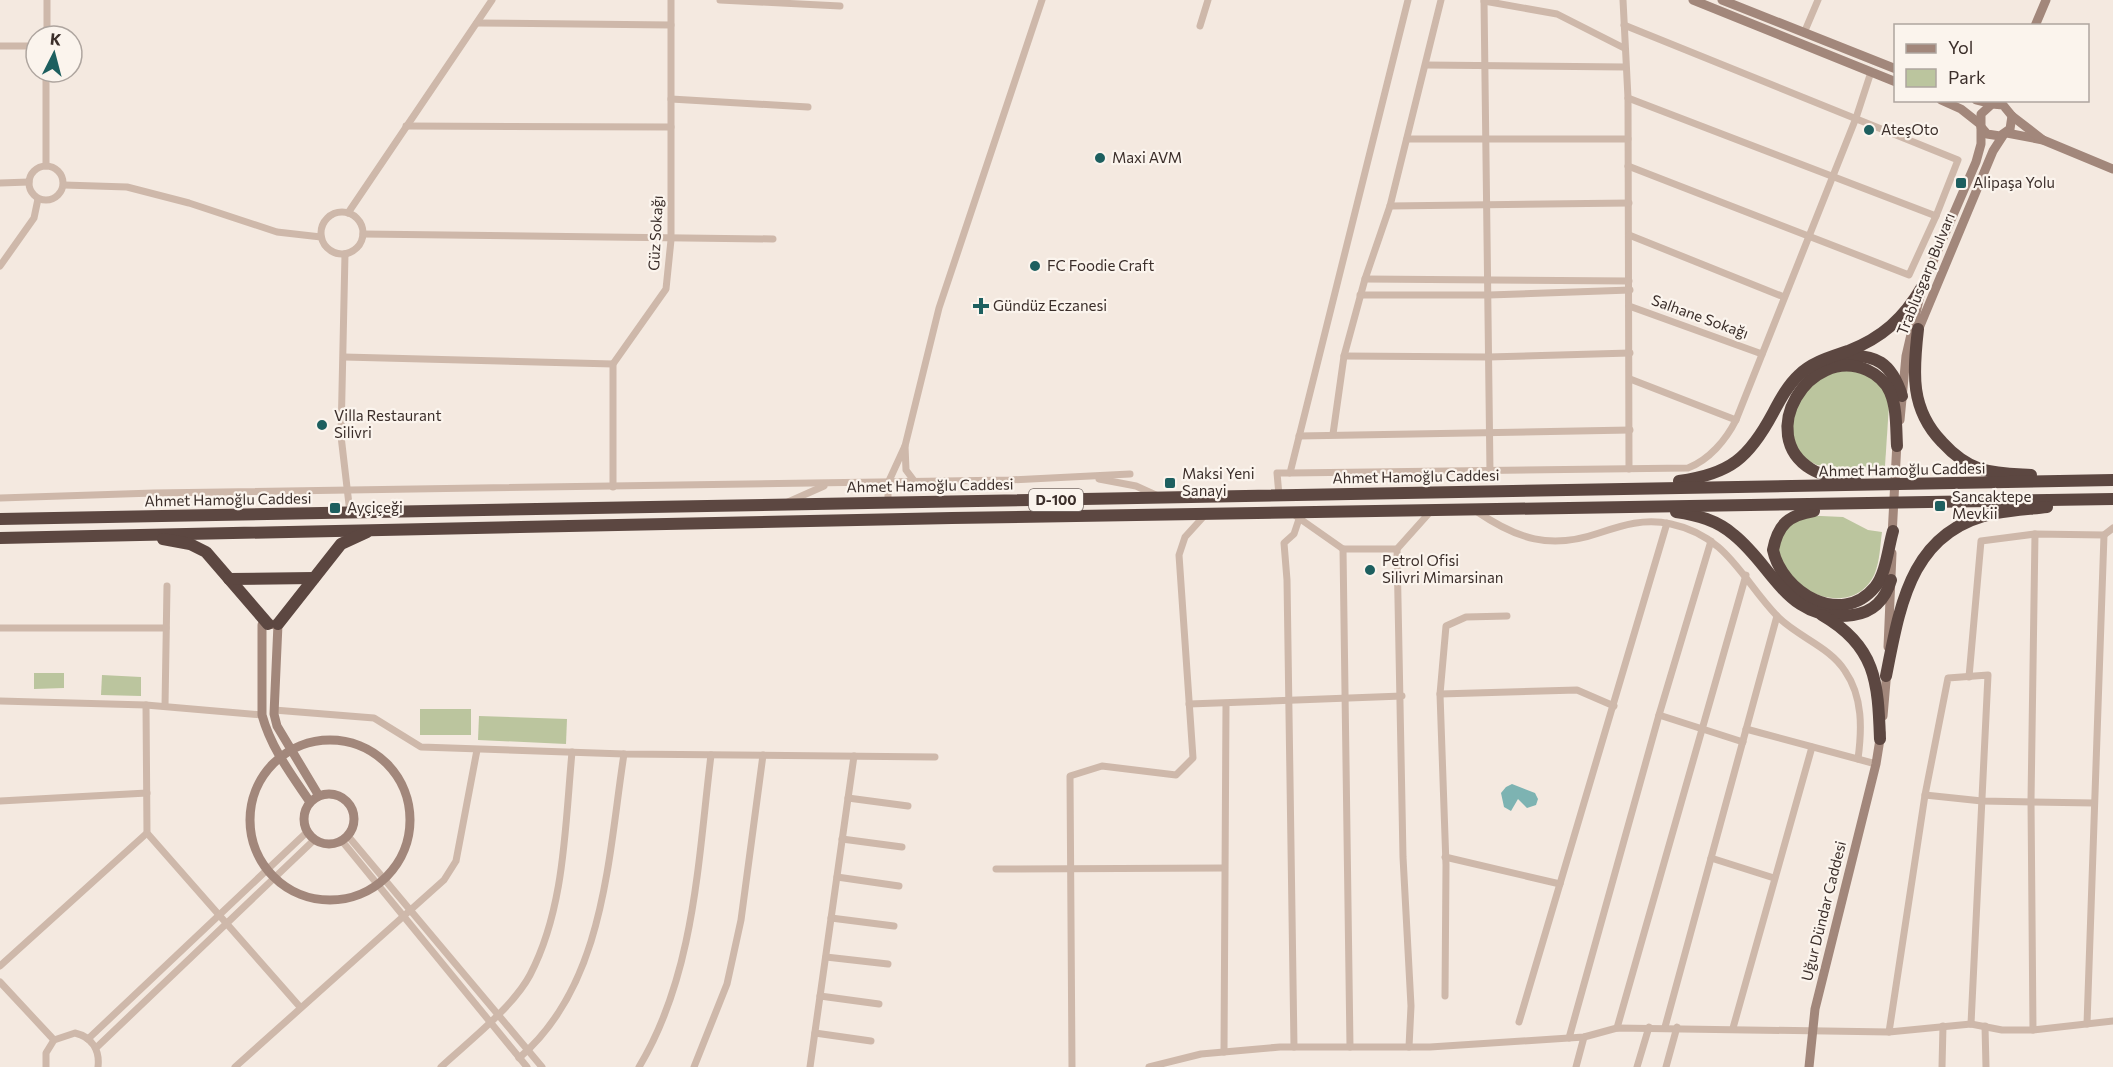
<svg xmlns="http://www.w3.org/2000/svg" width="2113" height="1067" font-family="Commissioner,sans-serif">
  <rect width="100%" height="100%" fill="#f4e9e0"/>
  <g fill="#bbc59e">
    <polygon points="1863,370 1884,389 1889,405 1885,466 1874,471 1817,465 1805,459 1791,441 1792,411 1798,398 1827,372"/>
    <path d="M 1799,515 L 1843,517 L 1868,530 L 1882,532 C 1880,546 1880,560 1875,573 C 1856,617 1797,597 1779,562 C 1776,556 1777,546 1777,540 Z"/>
    <polygon points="34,673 64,673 64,688 34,689"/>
    <polygon points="102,675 141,677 141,696 101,695"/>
    <rect x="420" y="709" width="51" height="26"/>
    <polygon points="479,716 567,719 566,744 478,740"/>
  </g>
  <polygon fill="#7db3b2" points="1512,784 1535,793 1538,799 1536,805 1527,808 1518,799 1511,811 1504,807 1501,793 1506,787"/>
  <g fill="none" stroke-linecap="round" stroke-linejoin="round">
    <g stroke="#ceb8aa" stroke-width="7">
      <polyline points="720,0 840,6"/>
      <polyline points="1484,0 1490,472"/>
      <polyline points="1623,0 1628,98 1629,469"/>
      <polyline points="1484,1 1557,14 1624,48"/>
      <polyline points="477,23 671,25"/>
      <polyline points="1624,25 1958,160 1936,216 1909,275 1628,166"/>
      <polyline points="1200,26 1208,0"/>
      <polyline points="1804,33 1818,0"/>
      <polyline points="47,36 47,0"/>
      <polyline points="0,46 36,46"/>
      <polyline points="1426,65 1625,67"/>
      <polyline points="1628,98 1936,216"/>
      <polyline points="671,99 808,107"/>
      <polyline points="406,126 671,127"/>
      <polyline points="1407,139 1628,139"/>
      <circle cx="46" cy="183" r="17"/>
      <polyline points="46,166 46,72"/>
      <polyline points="0,183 29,182"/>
      <polyline points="64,185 127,187 189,203 277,232 321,237"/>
      <polyline points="1390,206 1629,203"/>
      <circle cx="342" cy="233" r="21"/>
      <polyline points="348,213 492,0"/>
      <polyline points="363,234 773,239"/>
      <polyline points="1629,235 1784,297"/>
      <polyline points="345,254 341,436 350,513"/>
      <polyline points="0,266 34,218 38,199"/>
      <polyline points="1365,279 1629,281"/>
      <polyline points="1360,295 1489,295 1630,290"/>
      <polyline points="1629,306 1762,354"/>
      <polyline points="1344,356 1488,357 1630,353"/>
      <polyline points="344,357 613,364"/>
      <polyline points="1630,379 1736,420"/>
      <polyline points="1333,434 1344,356 1365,279 1390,206 1441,0"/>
      <polyline points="1299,436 1630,430"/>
      <polyline points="905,446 939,308 1042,0"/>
      <path d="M 1290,473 L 1688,468 C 1709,460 1726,440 1736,420 L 1856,118 L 1871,72"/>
      <polyline points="1099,479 1136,486 1158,496"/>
      <polyline points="613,487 613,364 666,289 671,240 671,0"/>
      <polyline points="1279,495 1277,473 1290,473 1408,0"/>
      <polyline points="0,498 154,493 1010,480 1130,474"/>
      <polyline points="888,501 888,483 905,446 906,470 915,482"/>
      <polyline points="788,502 824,486"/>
      <path d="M 1476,511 C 1517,539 1550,550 1599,533 C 1623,525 1645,518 1671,524 C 1728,536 1742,580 1778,617 C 1798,637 1830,647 1845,671 C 1863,697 1862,729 1858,759"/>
      <polyline points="1296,516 1343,549 1397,549 1431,511"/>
      <polyline points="1343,549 1350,1047"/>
      <polyline points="1397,549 1403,857 1411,1006 1409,1047"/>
      <polyline points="0,628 166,628"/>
      <polyline points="1969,677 1981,541 2035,534 2104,535 2113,528"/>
      <polyline points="1440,694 1577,690 1614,706"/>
      <polyline points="0,701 146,705 262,715"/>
      <polyline points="1189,704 1402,696"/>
      <polyline points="146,705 147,833 300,1007"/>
      <polyline points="165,706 167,586"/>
      <polyline points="274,710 374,718 421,747 624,754 935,757"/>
      <polyline points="1659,715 1743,742"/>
      <polyline points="1746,729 1876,764"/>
      <polyline points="1925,795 1982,801 2094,803"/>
      <polyline points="848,798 908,806"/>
      <polyline points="0,801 147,793"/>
      <polyline points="348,836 542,1067"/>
      <polyline points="842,839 902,847"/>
      <polyline points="342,841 527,1067"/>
      <polyline points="1445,857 1560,884"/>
      <polyline points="1711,858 1774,878"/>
      <polyline points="996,869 1224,868"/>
      <polyline points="837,877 899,886"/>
      <polyline points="831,918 894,926"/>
      <polyline points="826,957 888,964"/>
      <polyline points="0,966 147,833"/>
      <polyline points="0,982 54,1040"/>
      <polyline points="820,996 879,1004"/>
      <polyline points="1445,996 1446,865 1440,694 1446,626 1466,617 1507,616"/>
      <polyline points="1519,1022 1667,523"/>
      <polyline points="2087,1024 2104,535"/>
      <polyline points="1985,1026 1986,1067"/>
      <polyline points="1665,1027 1777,616"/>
      <polyline points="1617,1028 1746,575"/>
      <polyline points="1733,1028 1812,747"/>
      <polyline points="2033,1030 2031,801 2035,534"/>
      <polyline points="1889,1032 1925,795 1948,678 1988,675 1971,1024"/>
      <polyline points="815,1033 871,1041"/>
      <polyline points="1569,1038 1659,715 1711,541"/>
      <polyline points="88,1039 307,832"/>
      <polyline points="1294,1047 1287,580 1284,543 1294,534 1299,519"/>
      <polyline points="96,1048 314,840"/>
      <polyline points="1224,1052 1226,704"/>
      <path d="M 519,1058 C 605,985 608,857 624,754"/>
      <path d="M 46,1067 L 46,1053 L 54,1040 L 75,1033 C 92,1037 100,1050 98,1067"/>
      <polyline points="235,1067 444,880 456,861 477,750"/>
      <path d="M 441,1067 C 468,1042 513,1007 530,975 C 565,908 565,826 572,752"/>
      <path d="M 639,1067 C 695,974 698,860 711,755"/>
      <polyline points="694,1067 727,984 741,920 763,755"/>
      <polyline points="810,1067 854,756"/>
      <polyline points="1072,1067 1070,776 1102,766 1176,775 1193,758 1179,555 1185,537 1205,515"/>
      <polyline points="1149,1067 1201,1054 1280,1047 1430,1047 1584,1037 1617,1028 1889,1032 1971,1024 2002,1030 2033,1030 2113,1021"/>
      <polyline points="1576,1067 1584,1037"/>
      <polyline points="1637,1067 1649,1027"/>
      <polyline points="1666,1067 1677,1027"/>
      <polyline points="1942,1067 1943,1026"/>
    </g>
    <g stroke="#a2877b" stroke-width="9">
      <polyline points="1693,0 1896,82"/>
      <polyline points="1722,0 1896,69"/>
      <polyline points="2035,26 2046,0"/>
      <polyline points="1941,100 1961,109 1980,124"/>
      <polyline points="1976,100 1992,104"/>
      <polyline points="1981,127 1987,134 2000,136 2010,129 2012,116"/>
      <polyline points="2007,133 2043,140 2113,169"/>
      <polyline points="1917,333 1993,151 2004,134"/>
      <polyline points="1900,420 1906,356 1922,287 1976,162 1981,144 1981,114 1992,104 2003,105 2012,116 2043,140"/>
      <polyline points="1892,536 1897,442"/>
      <polyline points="1888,647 1892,553"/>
      <polyline points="1883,716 1887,670"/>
      <circle cx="330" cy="820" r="80"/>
      <circle cx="329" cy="819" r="25"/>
      <path d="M 310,802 C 291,774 271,748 262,715 L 262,625 L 278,624 L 274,714 L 277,726 L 319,796"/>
      <polyline points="1809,1067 1815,1009 1876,764 1881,733"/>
    </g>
    <g stroke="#5c4741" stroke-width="12">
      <path d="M 1918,329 C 1913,373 1910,409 1942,442 C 1952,453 1966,464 1980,469 C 1997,474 2014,474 2031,475"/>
      <path d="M 1841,357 C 1876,352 1892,364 1902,396"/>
      <path d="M 1855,480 C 1841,478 1824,477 1811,469 C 1755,435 1809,345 1867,370 C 1876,374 1886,382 1890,392 C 1897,408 1896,428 1897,446"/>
      <path d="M 1679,481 C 1730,474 1749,458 1773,413 C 1780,400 1788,385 1799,375 C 1812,362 1831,357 1848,351 C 1882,338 1904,318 1922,287"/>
      <path d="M 1814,511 C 1789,515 1778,524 1773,550 C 1782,592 1841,628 1875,587 C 1886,574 1888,548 1893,531"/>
      <path d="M 1676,512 C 1697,515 1717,520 1734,535 C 1774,567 1788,624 1853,615 C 1874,612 1885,600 1891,580"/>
      <polyline points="0,519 2113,480"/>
      <polyline points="0,538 952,518 2113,499"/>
      <polyline points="163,539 190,544 206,552 268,624"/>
      <polyline points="229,579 314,578"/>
      <path d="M 1822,615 C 1876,646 1878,682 1880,739"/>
      <polyline points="278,624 341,544 367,532"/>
      <path d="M 1886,676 C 1900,605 1911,529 1996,513 C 2013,510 2030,509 2047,507"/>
    </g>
  </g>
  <g fill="#1d5f5f" stroke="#fbf4ed" stroke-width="2">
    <circle cx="1869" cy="130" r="6"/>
    <circle cx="1100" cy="158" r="6"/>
    <rect x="1955" y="177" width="12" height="12" rx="3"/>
    <circle cx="1035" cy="266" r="6"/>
    <path d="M978 297h6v6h6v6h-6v6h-6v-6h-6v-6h6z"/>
    <circle cx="322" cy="425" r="6"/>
    <rect x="1164" y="477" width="12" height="12" rx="3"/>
    <rect x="1934" y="500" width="12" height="12" rx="3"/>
    <rect x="329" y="502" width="12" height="12" rx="3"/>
    <circle cx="1370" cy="570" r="6"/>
  </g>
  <g text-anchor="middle" stroke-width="4.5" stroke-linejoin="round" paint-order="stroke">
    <rect fill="#fbf4ed" stroke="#756964" stroke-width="1.5" x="1029" y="489" width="54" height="22" rx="4.5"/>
    <g font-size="14" font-weight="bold" fill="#3b2e2a">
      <text x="1056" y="505">D-100</text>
    </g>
    <g font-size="15" fill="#3b2e2a" stroke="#fbf4ed" text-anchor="start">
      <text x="1881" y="135">AteşOto</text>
      <text x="1112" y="163">Maxi AVM</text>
      <text x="1973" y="188">Alipaşa Yolu</text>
      <text x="1047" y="271">FC Foodie Craft</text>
      <text x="993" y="311">Gündüz Eczanesi</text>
      <text x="334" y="421">Villa Restaurant<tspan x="334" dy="17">Silivri</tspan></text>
      <text x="1182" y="479">Maksi Yeni<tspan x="1182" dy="17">Sanayi</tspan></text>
      <text x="1952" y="502">Sancaktepe<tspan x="1952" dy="17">Mevkii</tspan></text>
      <text x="347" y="513">Ayçiçeği</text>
      <text x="1382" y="566">Petrol Ofisi<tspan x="1382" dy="17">Silivri Mimarsinan</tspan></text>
    </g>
    <g font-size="15" fill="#3b2e2a" stroke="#fbf4ed">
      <text transform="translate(656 233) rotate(-87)" y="5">Güz Sokağı</text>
      <text transform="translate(1926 274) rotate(-68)" y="5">Trablusgarp Bulvarı</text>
      <text transform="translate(1700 317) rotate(20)" y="5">Salhane Sokağı</text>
      <text transform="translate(1902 470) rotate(-1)" y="5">Ahmet Hamoğlu Caddesi</text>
      <text transform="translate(1416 477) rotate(-1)" y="5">Ahmet Hamoğlu Caddesi</text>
      <text transform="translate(930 486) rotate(-1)" y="5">Ahmet Hamoğlu Caddesi</text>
      <text transform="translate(228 500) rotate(-1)" y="5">Ahmet Hamoğlu Caddesi</text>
      <text transform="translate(1824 911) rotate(-76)" y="5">Uğur Dündar Caddesi</text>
    </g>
  </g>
  <rect x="1894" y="24" width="195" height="78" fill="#fbf4ed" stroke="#aea59f" stroke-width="1.5"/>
  <rect x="1906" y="44" width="30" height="9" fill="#a2877b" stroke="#aea59f" stroke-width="1.5"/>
  <text x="1948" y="54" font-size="18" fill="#3b2e2a">Yol</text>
  <rect x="1906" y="69" width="30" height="18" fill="#bbc59e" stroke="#aea59f" stroke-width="1.5"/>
  <text x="1948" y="84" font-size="18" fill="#3b2e2a">Park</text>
  <g transform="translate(54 54) rotate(6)"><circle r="28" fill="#fbf4ed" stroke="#aea59f" stroke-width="1.5"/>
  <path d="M0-4.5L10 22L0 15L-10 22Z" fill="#1d5f5f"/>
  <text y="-9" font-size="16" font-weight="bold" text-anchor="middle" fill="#3b2e2a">K</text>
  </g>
</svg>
